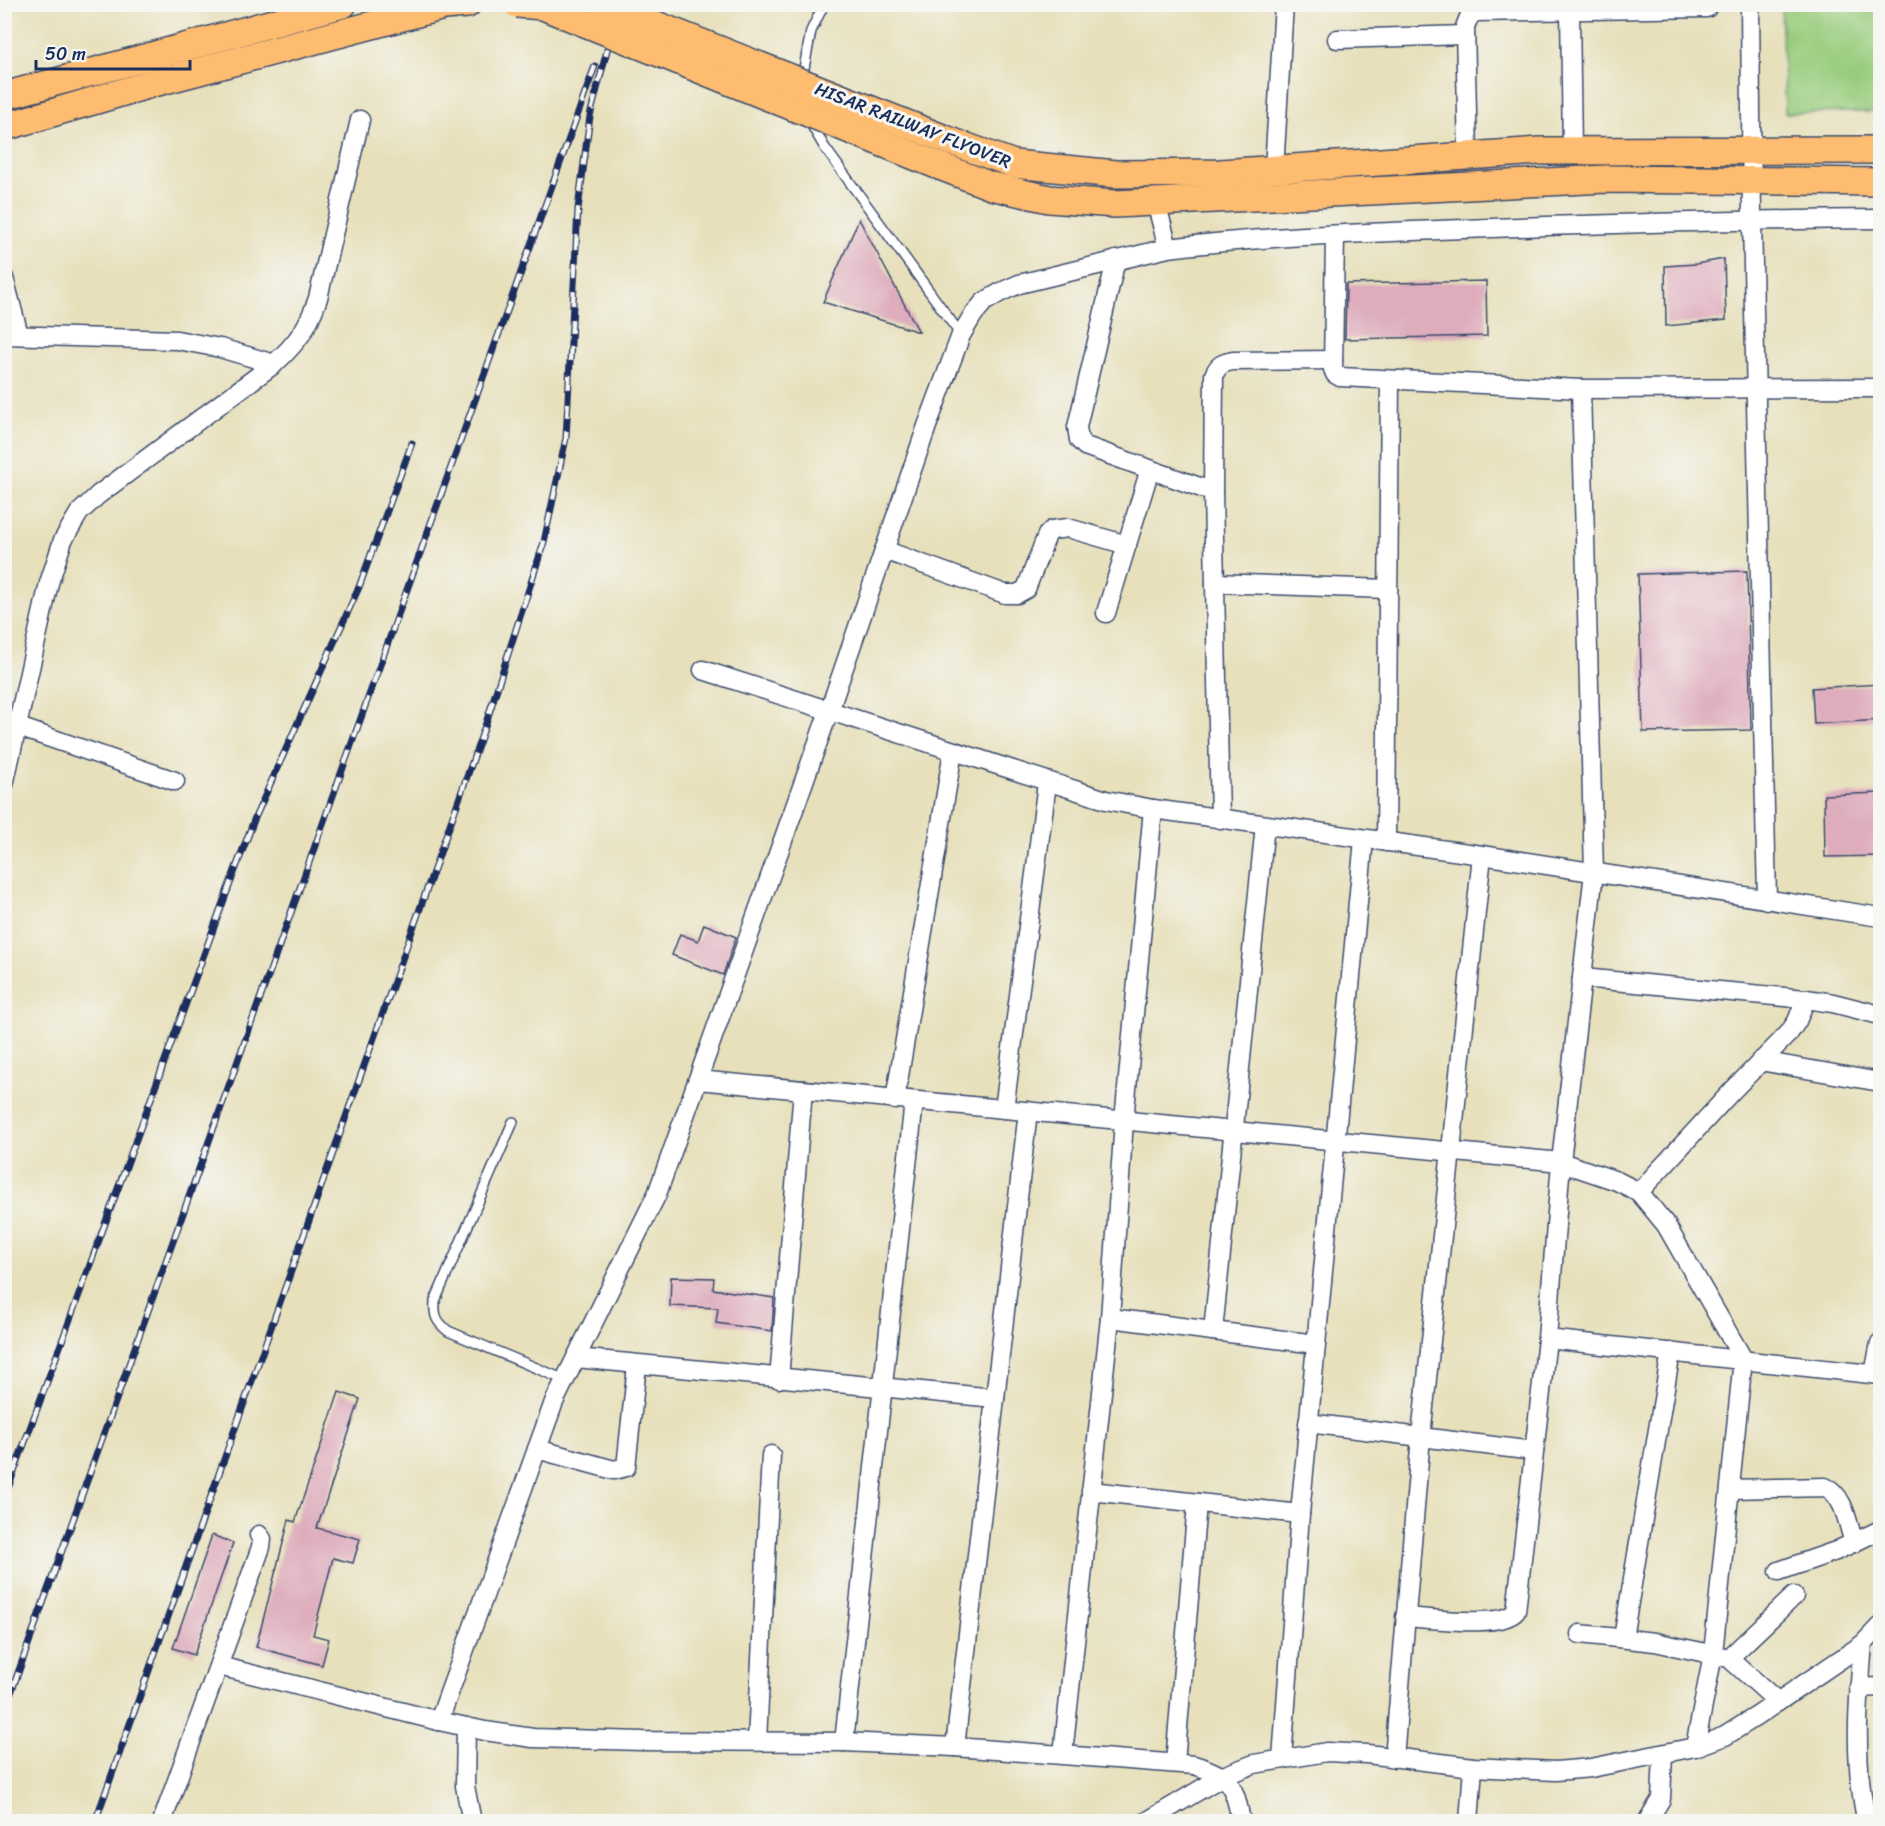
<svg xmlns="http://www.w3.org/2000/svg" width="1885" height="1826" font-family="Sriracha,sans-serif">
  <rect width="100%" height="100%" fill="#f6f6f2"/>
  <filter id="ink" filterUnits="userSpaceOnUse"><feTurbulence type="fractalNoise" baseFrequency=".0167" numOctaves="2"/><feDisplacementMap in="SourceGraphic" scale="12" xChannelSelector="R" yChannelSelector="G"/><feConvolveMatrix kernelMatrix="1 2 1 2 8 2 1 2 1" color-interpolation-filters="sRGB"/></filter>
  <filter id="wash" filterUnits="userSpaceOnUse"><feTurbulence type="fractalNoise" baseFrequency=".008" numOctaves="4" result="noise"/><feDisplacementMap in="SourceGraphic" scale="24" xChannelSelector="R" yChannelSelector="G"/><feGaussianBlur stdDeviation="1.35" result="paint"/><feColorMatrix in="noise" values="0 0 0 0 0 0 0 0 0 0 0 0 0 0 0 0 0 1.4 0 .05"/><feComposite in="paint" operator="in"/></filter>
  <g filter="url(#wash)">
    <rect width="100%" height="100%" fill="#e7e0bb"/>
    <polygon fill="#98cc7c" stroke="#5a7e6d" stroke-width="1.5" points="1781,5 1880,5 1880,112 1785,113"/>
    <g id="blocks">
      <g fill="#deacbc">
        <polygon points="859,219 919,332 823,302"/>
        <polygon points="1724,259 1726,320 1666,326 1665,266 1696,264"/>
        <polygon points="1486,281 1487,336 1345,339 1346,284"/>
        <polygon points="1747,571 1751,730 1643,732 1638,574"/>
        <polygon points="1881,684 1881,720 1814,724 1812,688"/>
        <polygon points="1881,793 1881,856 1825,857 1824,795"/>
        <polygon points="704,924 736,937 723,975 672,955 680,934 698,941"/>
        <polygon points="671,1277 714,1278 713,1289 774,1298 772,1331 716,1323 718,1308 670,1306"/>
        <polygon points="339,1392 360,1399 317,1528 360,1539 353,1563 333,1558 313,1635 329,1639 322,1665 256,1647 289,1520 295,1522"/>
        <polygon points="212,1535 233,1543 194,1655 173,1648"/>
      </g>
    </g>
  </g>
  <g filter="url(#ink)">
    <use href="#blocks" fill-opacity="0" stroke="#3a4a6c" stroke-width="1.5"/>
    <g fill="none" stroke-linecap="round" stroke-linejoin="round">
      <g stroke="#3a4a6c" stroke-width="12">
        <g id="service">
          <polyline points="802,79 811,31 824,4"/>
          <polyline points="808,119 825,148 961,335"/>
          <path d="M 513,1122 L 435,1301 C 434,1316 436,1321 448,1331 L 565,1380"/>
        </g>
      </g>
      <g stroke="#3a4a6c" stroke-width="21">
        <g id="minor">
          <polyline points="1750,4 1752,220 1767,900"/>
          <polyline points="1570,10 1572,151"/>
          <polyline points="1337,39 1465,35"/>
          <polyline points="1468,156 1465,27 1469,17 1475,12 1707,8"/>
          <polyline points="1274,169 1284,4"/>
          <path d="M 1156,202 L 1168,248 C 1265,236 1364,233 1463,229 C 1602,224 1741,220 1880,219"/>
          <polyline points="1335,235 1333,369 1335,374 1340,377 1581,389 1880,388"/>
          <polyline points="1116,260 1077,427 1079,440 1085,446 1213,492"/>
          <polyline points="4,278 19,335"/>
          <polyline points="4,335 177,340 220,348 274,364"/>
          <polyline points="884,550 1005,594 1017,594 1026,589 1047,535 1052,530 1068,528 1127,545"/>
          <polyline points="1215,583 1388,589"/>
          <polyline points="1106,613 1150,469"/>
          <polyline points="703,670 1106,800 1153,809 1482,855 1880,917"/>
          <polyline points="4,722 175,781"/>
          <path d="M 4,785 L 49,583 L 63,540 L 79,513 L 98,495 L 274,364 C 297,343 308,328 318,298 L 360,120"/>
          <path d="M 1220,819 L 1213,492 L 1214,375 C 1218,365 1222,363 1233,361 L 1333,360"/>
          <polyline points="1386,842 1390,381"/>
          <polyline points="1582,978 1806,999 1833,1003 1880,1015"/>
          <polyline points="1760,1061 1880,1082"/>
          <polyline points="698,1080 1561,1162 1617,1181 1639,1192 1666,1225 1743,1359 1713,1654 1695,1747"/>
          <polyline points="895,1100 953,751"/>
          <polyline points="1004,1109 1047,783"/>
          <polyline points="1639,1192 1733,1090 1789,1033 1797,1021 1806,999"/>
          <polyline points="1110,1318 1316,1344"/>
          <polyline points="1213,1331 1265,825"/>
          <polyline points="1547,1339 1880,1375"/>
          <polyline points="576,1358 995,1398"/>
          <polyline points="1874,1374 1880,1343"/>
          <polyline points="779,1379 803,1090"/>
          <polyline points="1308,1423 1534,1451"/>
          <polyline points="537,1449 614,1470 626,1467 637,1365"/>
          <path d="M 1730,1489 L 1825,1487 C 1844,1494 1848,1525 1854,1543"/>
          <polyline points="1091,1491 1300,1514"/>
          <polyline points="1779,1571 1836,1551 1880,1530"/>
          <path d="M 1405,1617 C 1426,1618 1503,1629 1516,1611 L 1547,1339 L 1561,1162 L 1594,872 L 1581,389"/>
          <polyline points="1580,1634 1655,1642 1729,1658 1778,1702"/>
          <polyline points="1623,1638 1671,1352"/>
          <path d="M 1863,1644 C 1858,1702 1853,1763 1867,1822"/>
          <polyline points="1729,1658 1794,1596"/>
          <path d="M 219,1666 L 439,1721 L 485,1731 L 533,1738 L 643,1741 L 844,1742 L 955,1747 L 1194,1765 C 1230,1776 1235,1785 1241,1822"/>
          <polyline points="1859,1688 1880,1687"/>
          <polyline points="439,1721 554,1402 657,1194 829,711 927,426 961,335 973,315 984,302 1001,292 1019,284 1168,248"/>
          <polyline points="466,1727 465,1786 472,1822"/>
          <polyline points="757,1741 771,1455"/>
          <polyline points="844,1742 914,1101"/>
          <polyline points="955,1747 1028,1111"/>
          <polyline points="1063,1754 1110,1318 1124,1121 1153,809"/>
          <polyline points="1394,1758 1421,1436 1482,855"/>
          <polyline points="1282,1759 1300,1514 1364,839"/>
          <polyline points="1175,1763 1197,1503"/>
          <polyline points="162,1822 261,1547 262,1539 259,1535"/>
          <polyline points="1146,1822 1223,1776 1254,1764 1327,1752 1367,1754 1473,1767 1556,1771 1591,1768 1695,1747 1725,1736 1757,1716 1863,1644 1880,1626"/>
          <polyline points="1469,1822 1473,1767"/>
          <polyline points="1647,1822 1661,1799 1663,1754"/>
        </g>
      </g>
      <g stroke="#3a4a6c" stroke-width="30">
        <g id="primary">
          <polyline points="4,96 343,4"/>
          <polyline points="4,127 154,83 444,6 467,4"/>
          <polyline points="945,139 1014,164 1116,174 1220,173 1540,151 1880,150"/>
          <polyline points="937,165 991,186 1049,199 1115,204 1606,179 1880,182"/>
        </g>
      </g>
      <use href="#service" stroke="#fff" stroke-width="9"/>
      <use href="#minor" stroke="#fff" stroke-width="18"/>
      <use href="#primary" stroke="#fdbc70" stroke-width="27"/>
      <g stroke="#1b2f5e" stroke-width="7">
        <g id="rail">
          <polyline points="4,1499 225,897 254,820 359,587 412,443"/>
          <polyline points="4,1712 595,66"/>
          <polyline points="95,1822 485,726 544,542 566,438 578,209 590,116 619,4"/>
        </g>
      </g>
      <use href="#rail" stroke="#f6f6f2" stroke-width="4.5" stroke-dasharray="14" stroke-linecap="butt"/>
      <g stroke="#3a4a6c" stroke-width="30" stroke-linecap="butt">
        <g id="primary-bridge">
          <polyline points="517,4 543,6 937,165"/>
          <polyline points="603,4 945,139"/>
        </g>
      </g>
      <use href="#primary-bridge" stroke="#fdbc70" stroke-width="27"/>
    </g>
  </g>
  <g text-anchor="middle" stroke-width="6" stroke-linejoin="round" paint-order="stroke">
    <g font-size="18" fill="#1b2f5e" stroke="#f6f6f2">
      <text transform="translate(913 125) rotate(21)" y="6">HISAR RAILWAY FLYOVER</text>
    </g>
  </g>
  <rect width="1885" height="1826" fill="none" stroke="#f6f6f2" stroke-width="24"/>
  <path d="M36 60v9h154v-9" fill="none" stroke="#1b2f5e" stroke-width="3"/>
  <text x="45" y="60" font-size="18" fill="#1b2f5e" stroke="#f6f6f2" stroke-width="4.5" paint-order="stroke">50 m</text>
</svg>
